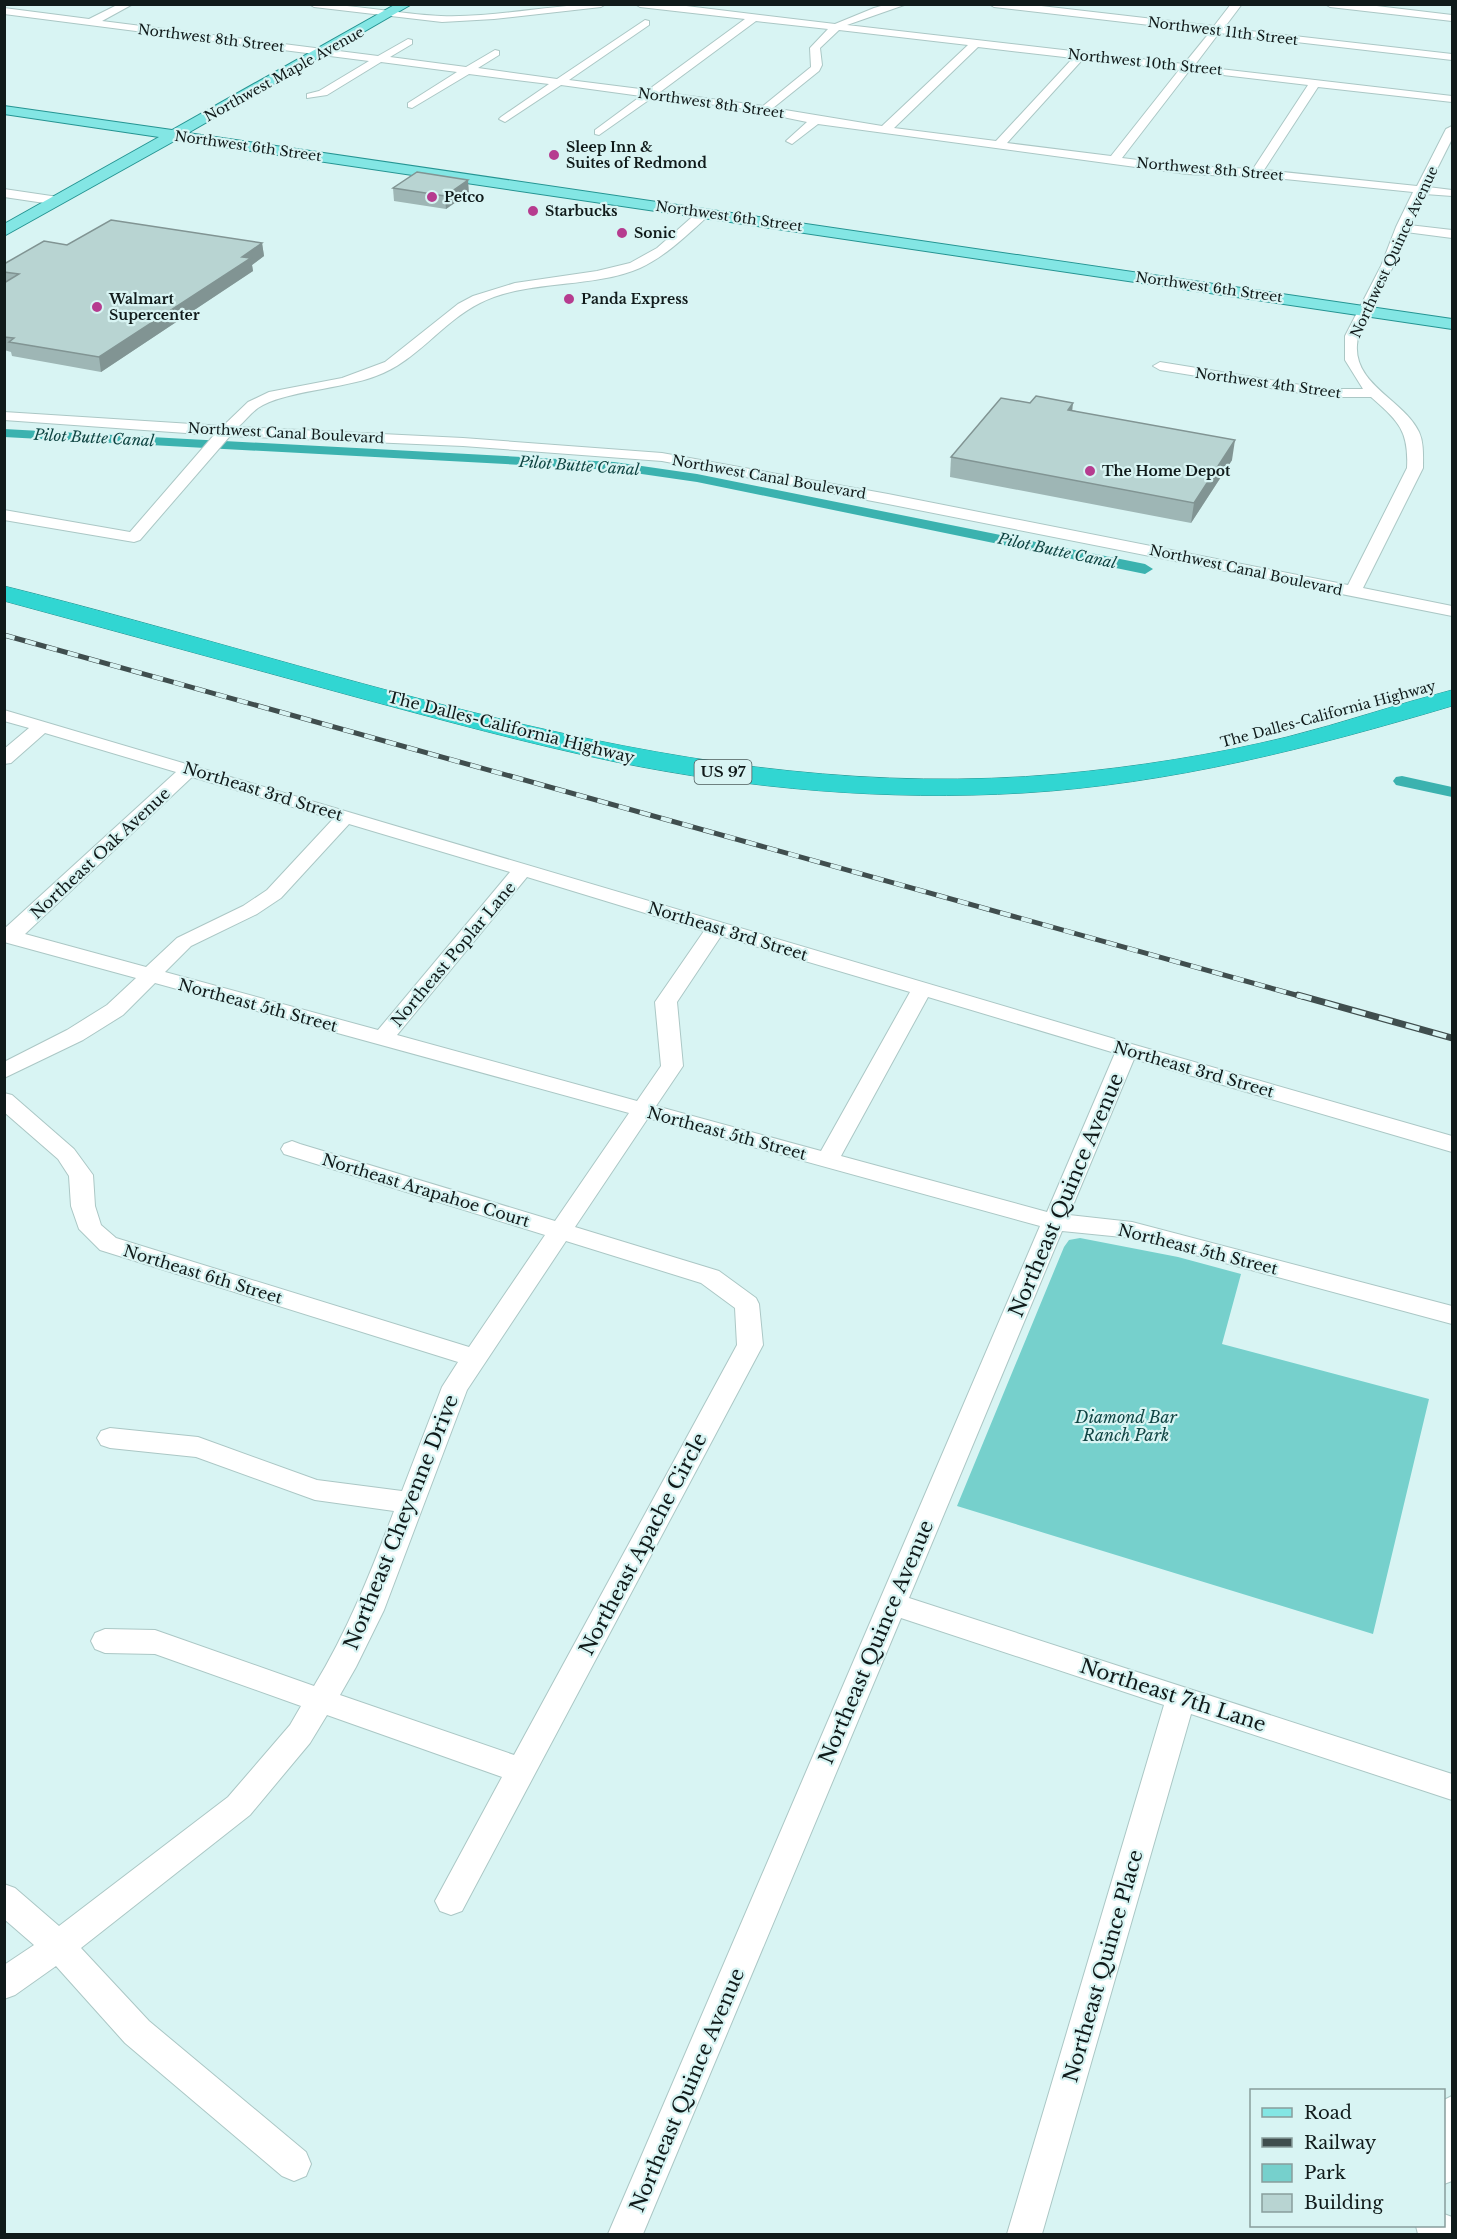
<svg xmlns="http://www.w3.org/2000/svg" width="1457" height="2239" font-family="'Libre Baskerville',serif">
  <rect width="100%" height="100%" fill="#d8f4f3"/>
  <polygon fill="#76d0cc" points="1080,1238 1178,1257 1241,1274 1222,1344 1429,1399 1373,1634 957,1506 1064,1247 1069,1240"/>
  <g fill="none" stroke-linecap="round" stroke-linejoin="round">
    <g fill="#3bb2af" fill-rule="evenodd">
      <polygon points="4,429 614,462 697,474 1145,564 1153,569 1145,574 697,482 614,470 4,437"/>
      <polygon points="1402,776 1452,787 1452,797 1396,785 1393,781 1396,777"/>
    </g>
    <g stroke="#abc7c5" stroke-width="2">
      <g id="minor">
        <path d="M 119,4 L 133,4 L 102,21 L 378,56 L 408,39 L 412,40 L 412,44 L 390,57 L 466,67 L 495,50 L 499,51 L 499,55 L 478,68 L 557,79 L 645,20 L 649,21 L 649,25 L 569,80 L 648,90 L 745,19 L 640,7 L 635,4 L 670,4 L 835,24 L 874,8 L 888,4 L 907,4 L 847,25 L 1184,64 L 1210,32 L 994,7 L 989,4 L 1024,4 L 1214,26 L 1231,4 L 1242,4 L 1224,28 L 1452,54 L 1452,60 L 1219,33 L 1194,66 L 1452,96 L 1452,102 L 1318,87 L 1264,170 L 1417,186 L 1446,129 L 1452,126 L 1452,139 L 1428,187 L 1452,190 L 1452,196 L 1425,194 L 1409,225 L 1452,230 L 1452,238 L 1406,232 C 1401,247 1396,261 1389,275 C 1378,297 1359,320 1357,345 C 1354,385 1404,400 1419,432 C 1424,443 1423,456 1423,468 L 1363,588 L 1452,606 L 1452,616 L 888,504 L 662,461 L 463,446 L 230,436 L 140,540 L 134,542 L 4,520 L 4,510 L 130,532 L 214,435 L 4,420 L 4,412 L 223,426 L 248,402 L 269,392 L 342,378 L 385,362 L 458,304 L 473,296 L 515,283 L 597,271 L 630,263 L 657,248 L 700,210 L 708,210 L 708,216 C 687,235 666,256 640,268 C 592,289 528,279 480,303 C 442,322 416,362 376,376 C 343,389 283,391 258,408 C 251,413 245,421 238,427 L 463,438 L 662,453 L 888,494 L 1348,585 L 1407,468 C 1409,430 1398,421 1371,397 L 1326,397 L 1160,370 L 1153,366 L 1160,362 L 1326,389 L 1363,389 L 1345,360 L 1345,336 L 1381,266 L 1396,227 L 1413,192 L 1275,178 L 1187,174 L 818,124 L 792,144 L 786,141 L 807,122 L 739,108 L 653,97 L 599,135 L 595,134 L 595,130 L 641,96 L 561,85 L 505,122 L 499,119 L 501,117 L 549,84 L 469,74 L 412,108 L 408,107 L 408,103 L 457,72 L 381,62 L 327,95 L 307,98 L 307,94 L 319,91 L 369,61 L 4,14 L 4,8 L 89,19 ZM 756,21 L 828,29 L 810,48 L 811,67 L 763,106 L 660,92 ZM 839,30 L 968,45 L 882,126 L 773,108 L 819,71 L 822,65 L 820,48 ZM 978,47 L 1073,58 L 996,141 L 894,128 ZM 1083,59 L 1179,70 L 1111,156 L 1007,143 ZM 1189,71 L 1308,85 L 1253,169 L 1187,166 L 1122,158 Z"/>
        <path d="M 309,4 C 354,4 397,14 441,16 C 496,18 551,4 606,4 L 601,7 L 494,19 L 442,22 L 314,7 Z"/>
        <polygon points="1325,4 1360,4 1452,15 1452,21 1330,7"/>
        <polygon points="4,189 58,197 64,201 58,205 4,197"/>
        <path d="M 4,710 L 1135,1045 L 1452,1136 L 1452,1152 L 1134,1059 L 1069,1215 L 1132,1222 L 1452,1306 L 1452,1324 L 1132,1238 L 1062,1231 L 909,1598 L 1452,1774 L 1452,1800 L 1191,1714 L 1042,2234 L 1007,2234 L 1164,1705 L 901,1618 L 643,2234 L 608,2234 L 1040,1226 L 648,1118 L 575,1227 L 719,1271 L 756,1298 L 759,1304 L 763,1345 L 462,1911 L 451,1915 L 440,1911 L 435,1901 L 502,1777 L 327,1715 L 310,1743 L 250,1815 L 81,1948 L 149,2021 L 306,2152 L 311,2164 L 306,2176 L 294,2181 L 282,2176 L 125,2043 L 56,1966 L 15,1995 L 4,1999 L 4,1965 L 34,1945 L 4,1919 L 4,1884 L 15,1888 L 59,1926 L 228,1797 L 290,1725 L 301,1706 L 155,1654 L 105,1653 L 95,1649 L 91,1641 L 95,1633 L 105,1629 L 155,1630 L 314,1686 C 348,1630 371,1572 394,1511 L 315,1500 L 196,1457 L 110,1448 L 101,1445 L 97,1438 L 101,1431 L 110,1428 L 198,1437 L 317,1480 L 402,1491 L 442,1387 L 458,1362 L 100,1250 L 79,1229 L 71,1206 L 69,1176 L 58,1159 L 4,1112 L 4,1093 L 12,1095 L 74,1149 L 93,1175 L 95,1206 L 101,1225 L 116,1238 L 469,1347 L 545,1235 L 284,1154 L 281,1149 L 284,1144 L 292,1141 L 300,1144 L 555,1221 L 629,1113 L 155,983 L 123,1015 L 83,1040 L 4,1078 L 4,1062 L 67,1030 L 107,1005 L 136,978 L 4,942 L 4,929 L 176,772 L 45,733 L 11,763 L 4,764 L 4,749 L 29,728 L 4,721 ZM 192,777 L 333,819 L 267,890 L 243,906 L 177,938 L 146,967 L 25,934 ZM 349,824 L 510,872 L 378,1030 L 165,972 L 191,946 L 257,914 L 281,898 ZM 527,877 L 704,931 L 655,1002 L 661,1066 L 637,1101 L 397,1035 ZM 721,936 L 910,992 L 821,1151 L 656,1106 L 683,1066 L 677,1002 ZM 928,997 L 1115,1053 L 1047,1212 L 841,1156 ZM 566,1241 L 701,1283 L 735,1308 L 737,1345 L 514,1755 L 340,1695 L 356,1667 L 384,1610 L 467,1390 Z"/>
        <polygon points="1452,2096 1452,2181 1444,2184 1444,2100"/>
        <polygon points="1444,2214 1452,2217 1452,2234 1418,2234 1416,2226 1444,2226"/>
      </g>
    </g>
    <g stroke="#259492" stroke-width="2">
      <polygon id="major" points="396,4 412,4 188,133 1452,319 1452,329 176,140 4,236 4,224 159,137 4,114 4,106 172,130"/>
    </g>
    <g stroke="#259492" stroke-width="1">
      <path id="highway" d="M 4,586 C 355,673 692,807 1060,774 C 1136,767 1213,755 1287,737 C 1343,723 1397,704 1452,690 L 1452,706 C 1311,748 1171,784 1023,793 C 887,801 749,789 616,762 C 529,744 442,720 356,697 C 239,665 122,633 4,601 Z"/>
    </g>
    <use href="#minor" fill="#fff" fill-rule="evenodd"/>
    <use href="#major" fill="#83e6e4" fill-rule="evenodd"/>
    <use href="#highway" fill="#31d6d2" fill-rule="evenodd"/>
    <g stroke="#404e4e" stroke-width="5">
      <polyline id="rail-far1" points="4,635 1303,997"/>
    </g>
    <g stroke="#404e4e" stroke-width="7">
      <polyline id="rail" points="1298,995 1452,1038"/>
    </g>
    <use href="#rail-far1" stroke="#d8f4f3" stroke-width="4" stroke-dasharray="11" stroke-linecap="butt"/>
    <use href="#rail" stroke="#d8f4f3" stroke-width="4.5" stroke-dasharray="14" stroke-linecap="butt"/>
  </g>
  <g fill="#9eb6b5">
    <polygon points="393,188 469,193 446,209 394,201"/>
    <polygon points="262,243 264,256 252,265 253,271 101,372 12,356 11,352 4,350 4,264 67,245"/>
    <polygon points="1030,403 1073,410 1232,460 1191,523 950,477 951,457"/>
  </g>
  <g fill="#819493">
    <polygon points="468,180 469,193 446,209 445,196"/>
    <polygon points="262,243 264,256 252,265 253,271 101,372 99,357"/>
    <polygon points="1073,403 1071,422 1068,410"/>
    <polygon points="1235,440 1232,460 1191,523 1194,503"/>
  </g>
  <g fill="#b8d4d2" stroke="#819493" stroke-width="1.5">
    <polygon points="417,172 468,180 445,196 393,188"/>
    <polygon points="111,220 262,243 242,257 251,258 99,357 9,342 14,338 4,337 4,283 19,274 4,272 4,264 44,241 67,245"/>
    <polygon points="1036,396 1073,403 1068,410 1235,440 1194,503 951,457 1001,398 1030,403"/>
  </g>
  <g fill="#b63c8f" stroke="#d8f4f3" stroke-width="2">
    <circle cx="554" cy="155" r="6"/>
    <circle cx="432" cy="197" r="6"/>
    <circle cx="533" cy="211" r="6"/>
    <circle cx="622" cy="233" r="6"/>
    <circle cx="569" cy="299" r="6"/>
    <circle cx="97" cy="307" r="6"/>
    <circle cx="1090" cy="471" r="6"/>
  </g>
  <g text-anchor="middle" stroke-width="4.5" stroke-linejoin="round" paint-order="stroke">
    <g font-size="14" fill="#101a1a" stroke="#d8f4f3">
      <text transform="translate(1223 31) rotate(7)" y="5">Northwest 11th Street</text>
      <text transform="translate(211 38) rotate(7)" y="5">Northwest 8th Street</text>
      <text transform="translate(1145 62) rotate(6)" y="5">Northwest 10th Street</text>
      <text transform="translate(284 74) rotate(-29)" y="5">Northwest Maple Avenue</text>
      <text transform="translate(711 103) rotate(8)" y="5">Northwest 8th Street</text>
      <text transform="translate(248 146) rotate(8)" y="5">Northwest 6th Street</text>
      <text transform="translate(1210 169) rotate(5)" y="5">Northwest 8th Street</text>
      <text transform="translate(729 216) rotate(8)" y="5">Northwest 6th Street</text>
      <text transform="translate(1394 252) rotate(-65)" y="5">Northwest Quince Avenue</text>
      <text transform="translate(1209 287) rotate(8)" y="5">Northwest 6th Street</text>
      <text transform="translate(1268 383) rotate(8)" y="5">Northwest 4th Street</text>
      <text transform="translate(286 433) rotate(3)" y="5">Northwest Canal Boulevard</text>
      <text transform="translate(769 477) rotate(10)" y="5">Northwest Canal Boulevard</text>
      <text transform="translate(1246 570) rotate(12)" y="5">Northwest Canal Boulevard</text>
      <text transform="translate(1328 714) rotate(-15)" y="5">The Dalles-California Highway</text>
    </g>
    <g font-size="14" font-weight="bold" fill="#101a1a" stroke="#d8f4f3" text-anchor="start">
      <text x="566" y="152">Sleep Inn &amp;<tspan x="566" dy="16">Suites of Redmond</tspan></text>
      <text x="444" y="202">Petco</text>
      <text x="545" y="216">Starbucks</text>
      <text x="634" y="238">Sonic</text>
      <text x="109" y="304">Walmart<tspan x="109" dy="16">Supercenter</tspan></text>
      <text x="581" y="304">Panda Express</text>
      <text x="1102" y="476">The Home Depot</text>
    </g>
    <g font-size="15" font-style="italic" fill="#0d4341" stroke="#d8f4f3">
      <text transform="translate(94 438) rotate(3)" y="5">Pilot Butte Canal</text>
      <text transform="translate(579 466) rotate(4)" y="5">Pilot Butte Canal</text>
      <text transform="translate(1057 551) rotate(12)" y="5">Pilot Butte Canal</text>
    </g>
    <rect fill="#d8f4f3" stroke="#4c5b5b" stroke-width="1.5" x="694.5" y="760" width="57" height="24" rx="4.5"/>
    <g font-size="15" font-weight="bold" fill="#101a1a">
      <text x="723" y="777">US 97</text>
    </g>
    <g font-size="16" fill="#101a1a" stroke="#d8f4f3">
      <text transform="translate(511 727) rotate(14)" y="6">The Dalles-California Highway</text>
      <text transform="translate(263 791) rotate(17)" y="6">Northeast 3rd Street</text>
      <text transform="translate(100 853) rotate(-43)" y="6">Northeast Oak Avenue</text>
      <text transform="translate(728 931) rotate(17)" y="6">Northeast 3rd Street</text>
      <text transform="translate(453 954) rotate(-50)" y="6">Northeast Poplar Lane</text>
      <text transform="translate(258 1005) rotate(15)" y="6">Northeast 5th Street</text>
      <text transform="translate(1194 1069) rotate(16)" y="6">Northeast 3rd Street</text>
      <text transform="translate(727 1133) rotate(15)" y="6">Northeast 5th Street</text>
      <text transform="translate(426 1190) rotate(17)" y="6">Northeast Arapahoe Court</text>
      <text transform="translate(1198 1249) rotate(14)" y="6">Northeast 5th Street</text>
      <text transform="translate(203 1274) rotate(17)" y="6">Northeast 6th Street</text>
    </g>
    <g font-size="16" font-style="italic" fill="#104443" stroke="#d8f4f3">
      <text x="1126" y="1423">Diamond Bar<tspan x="1126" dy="18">Ranch Park</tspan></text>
    </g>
    <g font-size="20" fill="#101a1a" stroke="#d8f4f3">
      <text transform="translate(1066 1195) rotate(-67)" y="7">Northeast Quince Avenue</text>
      <text transform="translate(401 1522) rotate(-68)" y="7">Northeast Cheyenne Drive</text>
      <text transform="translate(643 1544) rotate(-62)" y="7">Northeast Apache Circle</text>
      <text transform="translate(876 1642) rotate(-67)" y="7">Northeast Quince Avenue</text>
      <text transform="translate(1173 1695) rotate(18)" y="7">Northeast 7th Lane</text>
      <text transform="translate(1103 1966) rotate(-74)" y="7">Northeast Quince Place</text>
      <text transform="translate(687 2090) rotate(-67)" y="7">Northeast Quince Avenue</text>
    </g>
  </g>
  <rect width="1457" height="2239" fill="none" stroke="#101a1a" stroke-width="12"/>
  <rect x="1250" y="2089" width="195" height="138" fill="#d8f4f3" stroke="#889d9c" stroke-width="1.5"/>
  <rect x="1262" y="2108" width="30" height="9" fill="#83e6e4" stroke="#889d9c" stroke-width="1.5"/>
  <text x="1304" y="2119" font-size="18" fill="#101a1a">Road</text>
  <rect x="1262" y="2138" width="30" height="9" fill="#404e4e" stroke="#889d9c" stroke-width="1.5"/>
  <text x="1304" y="2149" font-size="18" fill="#101a1a">Railway</text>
  <rect x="1262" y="2164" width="30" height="18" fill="#76d0cc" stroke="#889d9c" stroke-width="1.5"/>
  <text x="1304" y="2179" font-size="18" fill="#101a1a">Park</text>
  <rect x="1262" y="2194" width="30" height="18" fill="#b8d4d2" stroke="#889d9c" stroke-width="1.5"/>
  <text x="1304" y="2209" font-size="18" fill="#101a1a">Building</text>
</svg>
